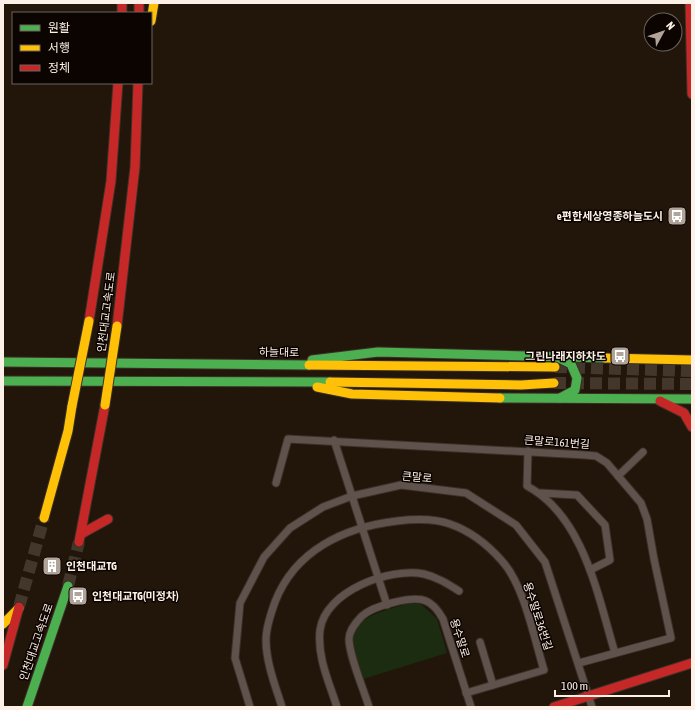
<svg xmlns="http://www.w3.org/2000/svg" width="695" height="710" font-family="'Asap Condensed','Noto Sans KR',sans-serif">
  <rect width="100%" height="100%" fill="#22160b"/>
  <path fill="#1b2c10" d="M 406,604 L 421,604 L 437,619 L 447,653 L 363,679 C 360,668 355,657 353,646 C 348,617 385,611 406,604 Z"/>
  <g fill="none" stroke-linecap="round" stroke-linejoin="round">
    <g stroke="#43372c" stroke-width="12" stroke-dasharray="12 6" stroke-linecap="butt">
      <polyline points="555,367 692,371"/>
      <polyline points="554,383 692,384"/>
      <polyline points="68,586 79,542"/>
      <polyline points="19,607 44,518"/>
    </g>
    <g stroke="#3b3027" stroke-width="9">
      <g id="street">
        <polyline points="334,440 387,605"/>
        <path d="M 528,451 L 527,486 C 584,516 598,597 615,653"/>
        <polyline points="618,476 643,452"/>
        <polyline points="276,483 288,439 585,455 596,456 607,463 641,503 647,519 654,559 671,638 579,663"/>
        <polyline points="541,493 577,495 605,525 610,560 590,570"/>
        <polyline points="480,642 493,685"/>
        <polyline points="250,707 235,658 240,603 264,557 290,528 323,507 352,496 401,485 466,493 516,525 545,562 592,707"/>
        <path d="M 282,707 C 275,685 266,662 266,640 C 266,627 271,613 275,602 C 295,550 345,527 397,521 C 414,519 433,518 450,524 C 470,531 488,545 502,561 C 524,585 534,638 544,670 L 466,693"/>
        <path d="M 337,707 C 329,682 317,657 320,630 C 325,591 390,567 424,574 C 437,577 448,584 459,591"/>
        <path d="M 369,707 C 364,690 349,656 349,639 C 349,631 357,621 362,616 C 373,606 413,595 426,601 C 434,604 439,612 443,619 L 471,707"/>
      </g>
    </g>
    <g stroke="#3b3027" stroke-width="11">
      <g id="fast">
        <polyline points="557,357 571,364 577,378 575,390 560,398"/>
        <polyline points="312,360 378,352 605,358"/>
        <polyline points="3,362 309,365"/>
        <polyline points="3,381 330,382"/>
        <polyline points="500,398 692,399"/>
        <polyline points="27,707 68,586"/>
      </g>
    </g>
    <g stroke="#3b3027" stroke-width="11">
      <g id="slow">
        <polyline points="151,21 154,3"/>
        <polyline points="605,358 692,360"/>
        <polyline points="309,365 555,367"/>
        <polyline points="330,382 521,385 554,383"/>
        <polyline points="317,387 352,394 500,398"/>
        <polyline points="44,518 68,431 72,406"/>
        <polyline points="3,624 19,608"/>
      </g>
    </g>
    <g stroke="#3b3027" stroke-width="11">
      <g id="jam">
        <polyline points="122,3 122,13"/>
        <polyline points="139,3 139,13"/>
        <polyline points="690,3 692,94"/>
        <polyline points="89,321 111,181 118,83"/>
        <polyline points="117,326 135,167 138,83"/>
        <polyline points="660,401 684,413 692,427"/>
        <polyline points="81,534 108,519"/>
        <polyline points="79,542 105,405"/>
        <polyline points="3,665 19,607"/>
        <polyline points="554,707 692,663"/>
      </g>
    </g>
    <use href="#street" stroke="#5f524d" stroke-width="7"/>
    <use href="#fast" stroke="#4caf50" stroke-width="9"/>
    <use href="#slow" stroke="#ffc107" stroke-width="9"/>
    <use href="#jam" stroke="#c62828" stroke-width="9"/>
    <g stroke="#3b3027" stroke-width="11" stroke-linecap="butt">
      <g id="slow-bridge">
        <polyline points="105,405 117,326"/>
        <polyline points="72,406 89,321"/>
      </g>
    </g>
    <use href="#slow-bridge" stroke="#ffc107" stroke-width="9"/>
  </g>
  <defs>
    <g id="bus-square" transform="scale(1)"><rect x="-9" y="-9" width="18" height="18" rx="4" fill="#b0a49a" stroke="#0c0401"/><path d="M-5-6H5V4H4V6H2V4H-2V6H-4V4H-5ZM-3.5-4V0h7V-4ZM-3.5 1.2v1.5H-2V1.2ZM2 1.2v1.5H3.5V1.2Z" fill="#fff"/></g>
    <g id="building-square" transform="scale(1)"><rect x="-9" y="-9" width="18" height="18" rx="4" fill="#b0a49a" stroke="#0c0401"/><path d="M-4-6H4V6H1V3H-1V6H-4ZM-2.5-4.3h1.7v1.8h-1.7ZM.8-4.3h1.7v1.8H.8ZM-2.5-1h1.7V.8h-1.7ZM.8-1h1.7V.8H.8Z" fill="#fff"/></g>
  </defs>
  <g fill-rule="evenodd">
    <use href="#bus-square" x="677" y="216"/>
    <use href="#bus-square" x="620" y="356"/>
    <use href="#building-square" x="52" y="566"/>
    <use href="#bus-square" x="78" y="596"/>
  </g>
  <g text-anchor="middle" stroke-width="3" stroke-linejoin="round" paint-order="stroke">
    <g font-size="11" font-weight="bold" fill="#fdf1e7" stroke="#0c0401" text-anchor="end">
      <text x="663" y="220">e편한세상영종하늘도시</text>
      <text x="606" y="360">그린나래지하차도</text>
      <text x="66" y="570" text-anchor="start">인천대교TG</text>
      <text x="92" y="600" text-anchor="start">인천대교TG(미정차)</text>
    </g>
    <g font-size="11" fill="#fdf1e7" stroke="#0c0401">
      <text transform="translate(106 312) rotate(-83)" y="4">인천대교고속도로</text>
      <text transform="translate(279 352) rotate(1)" y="4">하늘대로</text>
      <text transform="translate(557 442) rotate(4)" y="4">큰말로161번길</text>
      <text transform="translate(417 477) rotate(5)" y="4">큰말로</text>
      <text transform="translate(538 616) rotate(72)" y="4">용수말로36번길</text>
      <text transform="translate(460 638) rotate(72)" y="4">용수말로</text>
      <text transform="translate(36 642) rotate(-71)" y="4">인천대교고속도로</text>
    </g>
  </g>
  <rect width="695" height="710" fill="none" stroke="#fdf1e7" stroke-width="8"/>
  <rect x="12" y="12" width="140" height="72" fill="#0c0401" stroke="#6c635d"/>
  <rect x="20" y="25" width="20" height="6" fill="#4caf50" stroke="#6c635d"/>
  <text x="48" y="32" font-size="12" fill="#fdf1e7">원활</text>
  <rect x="20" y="45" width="20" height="6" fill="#ffc107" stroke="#6c635d"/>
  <text x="48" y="52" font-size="12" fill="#fdf1e7">서행</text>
  <rect x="20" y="65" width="20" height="6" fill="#c62828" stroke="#6c635d"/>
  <text x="48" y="72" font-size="12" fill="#fdf1e7">정체</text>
  <g transform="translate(663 32) rotate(50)"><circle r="19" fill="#0c0401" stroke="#6c635d"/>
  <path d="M0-3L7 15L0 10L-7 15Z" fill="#b0a49a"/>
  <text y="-6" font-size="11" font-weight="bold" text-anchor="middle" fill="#fdf1e7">N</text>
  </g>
  <path d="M555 690v6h114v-6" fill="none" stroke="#fdf1e7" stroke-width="2"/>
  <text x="561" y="690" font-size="12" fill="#fdf1e7" stroke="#0c0401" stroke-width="3" paint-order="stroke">100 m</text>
</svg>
